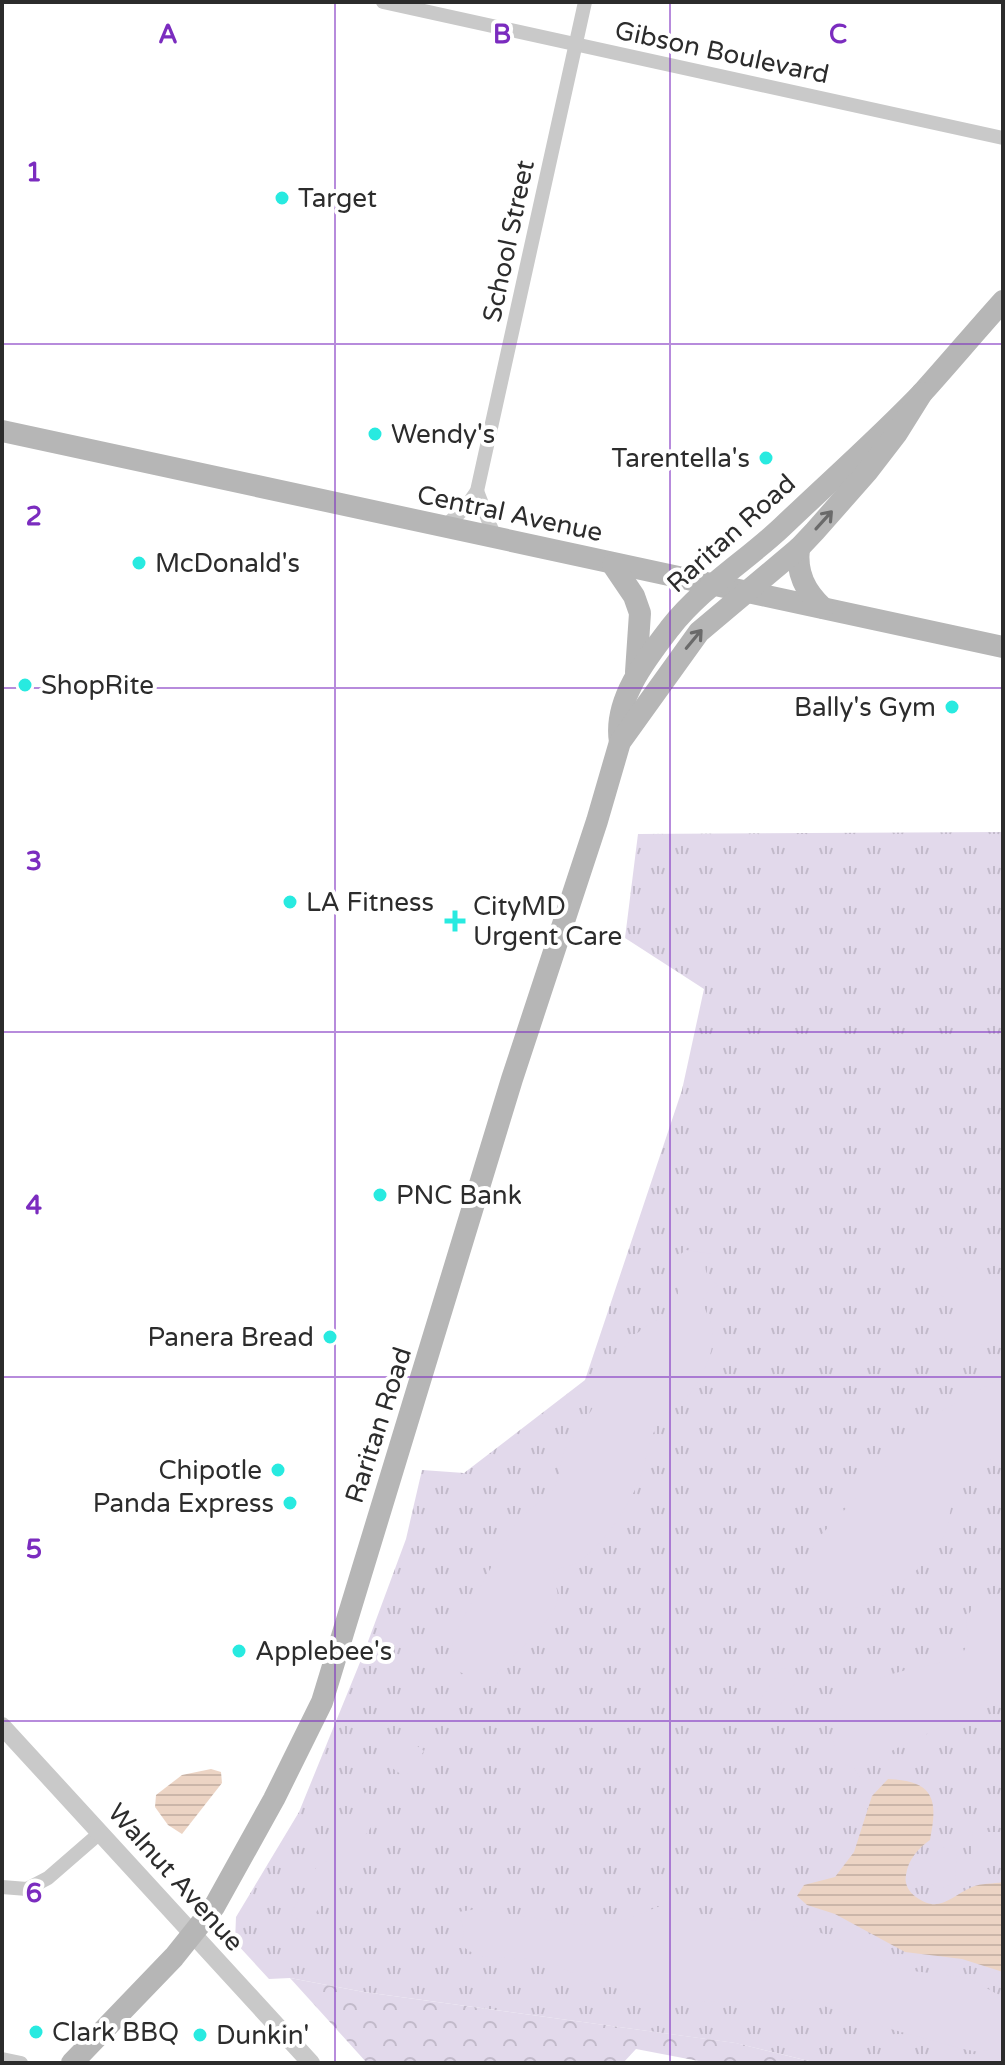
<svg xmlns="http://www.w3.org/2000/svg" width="1005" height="2065" font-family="'Varela Round',sans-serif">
  <defs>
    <pattern id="grass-tufts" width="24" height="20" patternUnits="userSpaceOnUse" patternTransform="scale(2)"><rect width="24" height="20" fill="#e2d9eb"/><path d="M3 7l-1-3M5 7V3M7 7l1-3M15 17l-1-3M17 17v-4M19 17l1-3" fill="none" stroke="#c2baca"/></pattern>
    <pattern id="forest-crowns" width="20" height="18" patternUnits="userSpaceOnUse" patternTransform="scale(2)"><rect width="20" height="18" fill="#e2d9eb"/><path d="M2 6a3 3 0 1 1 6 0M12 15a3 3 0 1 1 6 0" fill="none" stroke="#c2baca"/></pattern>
    <pattern id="water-rules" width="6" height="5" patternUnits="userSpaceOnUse" patternTransform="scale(2)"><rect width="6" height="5" fill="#ecd4c4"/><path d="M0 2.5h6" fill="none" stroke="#cbb6a9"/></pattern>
  </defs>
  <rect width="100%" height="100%" fill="#fff"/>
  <polygon fill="url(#grass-tufts)" points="1003,832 1003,2063 817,2063 735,2043 364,1992 290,1978 269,1979 235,1942 236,1917 299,1812 363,1655 406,1539 422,1470 464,1473 585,1380 682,1090 704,989 625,938 638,834"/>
  <polygon fill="url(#forest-crowns)" points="290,1978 364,1992 736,2043 817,2063 709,2063 636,2049 623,2063 367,2063"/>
  <g fill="#e2d9eb">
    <path d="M 935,1247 L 947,1248 C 956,1259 959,1290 979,1283 C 987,1279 994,1275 1003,1273 L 1003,1338 C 989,1341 931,1368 948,1325 C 950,1319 955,1314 958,1308 C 943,1291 922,1293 927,1265 C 928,1258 930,1253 935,1247 Z"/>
    <path d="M 686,1250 L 712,1254 C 700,1266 706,1278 719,1285 C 694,1296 705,1305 711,1324 C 714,1334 713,1345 710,1355 C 705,1369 697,1387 686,1398 C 677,1406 667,1413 659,1423 C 647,1440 647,1462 639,1481 C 628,1507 601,1549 576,1563 C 568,1567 561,1566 553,1572 C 553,1583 560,1590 557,1602 C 551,1624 511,1656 496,1675 L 489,1679 L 476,1680 L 458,1671 L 452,1661 L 453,1636 L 518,1519 L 555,1489 L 565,1449 L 591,1411 L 621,1351 L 635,1335 L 650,1323 L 667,1316 L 678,1303 L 678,1256 Z"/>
    <path d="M 1003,1379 L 1003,1455 C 978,1462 958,1477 952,1503 C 949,1515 949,1527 943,1538 C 931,1560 910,1577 890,1590 C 880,1598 865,1608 851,1608 C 827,1609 811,1585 809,1563 C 809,1552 815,1544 821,1535 L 933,1416 L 990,1384 Z"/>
    <path d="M 1003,1592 L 1003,1676 L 980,1706 L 968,1714 L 885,1754 L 871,1763 L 860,1777 L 854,1768 L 843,1764 C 841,1756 834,1749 833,1741 C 831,1733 834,1724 837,1716 C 856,1670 920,1671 959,1657 C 985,1632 939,1616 1003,1592 Z"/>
    <polygon points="783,1667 799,1679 776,1710 760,1700"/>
    <polygon points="408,1739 424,1751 405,1777 389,1766"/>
    <polygon points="366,1792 386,1806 348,1860 328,1847"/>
    <polygon points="973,1832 1003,1832 1003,1859 972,1863"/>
    <path d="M 950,1845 L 957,1847 L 955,1880 C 947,1888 940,1892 930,1883 C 927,1867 934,1849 950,1845 Z"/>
    <polygon points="322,1859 345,1875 327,1900 304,1885"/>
    <polygon points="303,1893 322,1904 307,1925 290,1914"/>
    <path d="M 660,1906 L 698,1916 L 776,1922 L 815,1931 L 850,1943 L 887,1964 L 904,1970 L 956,1976 L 972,1980 L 997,1994 L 1003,2001 L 1003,2038 L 992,2049 L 979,2052 L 963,2049 L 865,2022 L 806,1999 L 752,2002 L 681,2001 L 599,1985 L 551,1963 L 527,1959 L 477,1956 L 465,1948 L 457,1948 C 467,1936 464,1927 458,1913 L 452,1910 L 458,1912 L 477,1909 L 579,1925 L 628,1919 Z"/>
  </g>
  <g fill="url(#water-rules)">
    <polygon points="211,1769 221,1772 222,1783 182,1834 168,1825 155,1807 156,1795 182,1775"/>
    <path d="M 888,1779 C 933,1781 939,1798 930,1840 C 918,1848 908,1860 906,1875 C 904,1884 909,1892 916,1897 C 939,1914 950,1897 972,1887 C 981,1883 993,1884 1003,1882 L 1003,1972 L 962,1959 L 905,1952 L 835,1914 L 807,1905 L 797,1896 L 804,1885 L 835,1877 L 854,1852 L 872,1796 Z"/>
  </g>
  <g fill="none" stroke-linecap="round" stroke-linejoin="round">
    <g stroke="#c9c9c9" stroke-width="14">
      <polyline points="383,2 1003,138"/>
      <polyline points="477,491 495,538"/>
      <polyline points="444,527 466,507 477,491 585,2"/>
      <polyline points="2,1887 27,1889 48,1878 101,1832"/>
      <polyline points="2,2059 21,2063"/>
    </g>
    <polyline stroke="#c9c9c9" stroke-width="18" points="2,1726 311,2063"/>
    <g stroke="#b6b6b6" stroke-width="22">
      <polyline points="2,431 1003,647"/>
      <path d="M 799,548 C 796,573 805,591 823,608"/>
      <polyline points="613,565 634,596 640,613 636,672"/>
      <path d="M 620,742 C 613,701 646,659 670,628 C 701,588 746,561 782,527 C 829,482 878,439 923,392 C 950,362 976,331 1003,301"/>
      <polyline points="72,2063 174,1957 214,1907 274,1799 322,1702 512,1079 597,821 620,742 699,632 799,548 815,531 867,472 897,433 922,393"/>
    </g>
  </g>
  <defs><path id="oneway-shaft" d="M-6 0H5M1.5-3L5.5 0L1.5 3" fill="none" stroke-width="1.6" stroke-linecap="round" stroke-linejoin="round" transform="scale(2)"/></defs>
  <g stroke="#6a6a6a">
    <use href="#oneway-shaft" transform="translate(824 520) rotate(-48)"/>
    <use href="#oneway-shaft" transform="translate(694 639) rotate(-50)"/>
  </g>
  <path fill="none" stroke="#7b2cbf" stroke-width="2" stroke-opacity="0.55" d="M 335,2 L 335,2063M 670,2 L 670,2063M 2,344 L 1003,344M 2,688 L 1003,688M 2,1032 L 1003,1032M 2,1377 L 1003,1377M 2,1721 L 1003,1721"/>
  <g fill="#28eae0" stroke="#fff" stroke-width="3">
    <circle cx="282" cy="198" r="8"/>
    <circle cx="375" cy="434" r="8"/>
    <circle cx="766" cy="458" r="8"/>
    <circle cx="139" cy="563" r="8"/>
    <circle cx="25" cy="685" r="8"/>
    <circle cx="952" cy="707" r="8"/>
    <circle cx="290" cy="902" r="8"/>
    <path d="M451 909h8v8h8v8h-8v8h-8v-8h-8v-8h8z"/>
    <circle cx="380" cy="1195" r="8"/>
    <circle cx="330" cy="1337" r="8"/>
    <circle cx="278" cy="1470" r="8"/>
    <circle cx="290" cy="1503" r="8"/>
    <circle cx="239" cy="1651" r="8"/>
    <circle cx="36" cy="2032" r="8"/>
    <circle cx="200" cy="2035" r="8"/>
  </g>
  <g text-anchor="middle" stroke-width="8" stroke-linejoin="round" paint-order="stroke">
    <g font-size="26" fill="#2c2c2c" stroke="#fff">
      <text transform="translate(722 52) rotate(12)" y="9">Gibson Boulevard</text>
      <text transform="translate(508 241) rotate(-78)" y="9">School Street</text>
      <text transform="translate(510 513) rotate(12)" y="9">Central Avenue</text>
      <text transform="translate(731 533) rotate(-42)" y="9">Raritan Road</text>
      <text transform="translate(378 1425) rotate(-72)" y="9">Raritan Road</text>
      <text transform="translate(176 1877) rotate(48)" y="9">Walnut Avenue</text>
    </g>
    <g font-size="26" fill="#2c2c2c" stroke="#fff" text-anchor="start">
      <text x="298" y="207">Target</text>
      <text x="391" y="443">Wendy's</text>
      <text x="750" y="467" text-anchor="end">Tarentella's</text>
      <text x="155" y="572">McDonald's</text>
      <text x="41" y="694">ShopRite</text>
      <text x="936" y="716" text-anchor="end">Bally's Gym</text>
      <text x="306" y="911">LA Fitness</text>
      <text x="473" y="915">CityMD<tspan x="473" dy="30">Urgent Care</tspan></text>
      <text x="396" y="1204">PNC Bank</text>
      <text x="314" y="1346" text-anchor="end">Panera Bread</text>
      <text x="262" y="1479" text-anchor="end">Chipotle</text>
      <text x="274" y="1512" text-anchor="end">Panda Express</text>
      <text x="255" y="1660">Applebee's</text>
      <text x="52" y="2041">Clark BBQ</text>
      <text x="216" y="2044">Dunkin'</text>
    </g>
  </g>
  <g font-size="26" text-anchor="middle" font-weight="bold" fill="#7b2cbf" stroke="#fff" stroke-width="8" stroke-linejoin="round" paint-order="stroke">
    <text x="168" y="43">A</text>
    <text x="502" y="43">B</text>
    <text x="838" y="43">C</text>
    <text x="34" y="181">1</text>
    <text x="34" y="525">2</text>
    <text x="34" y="870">3</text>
    <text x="34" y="1214">4</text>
    <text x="34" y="1558">5</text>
    <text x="34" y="1902">6</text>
  </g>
  <rect width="1005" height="2065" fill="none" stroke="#2c2c2c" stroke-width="8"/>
</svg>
